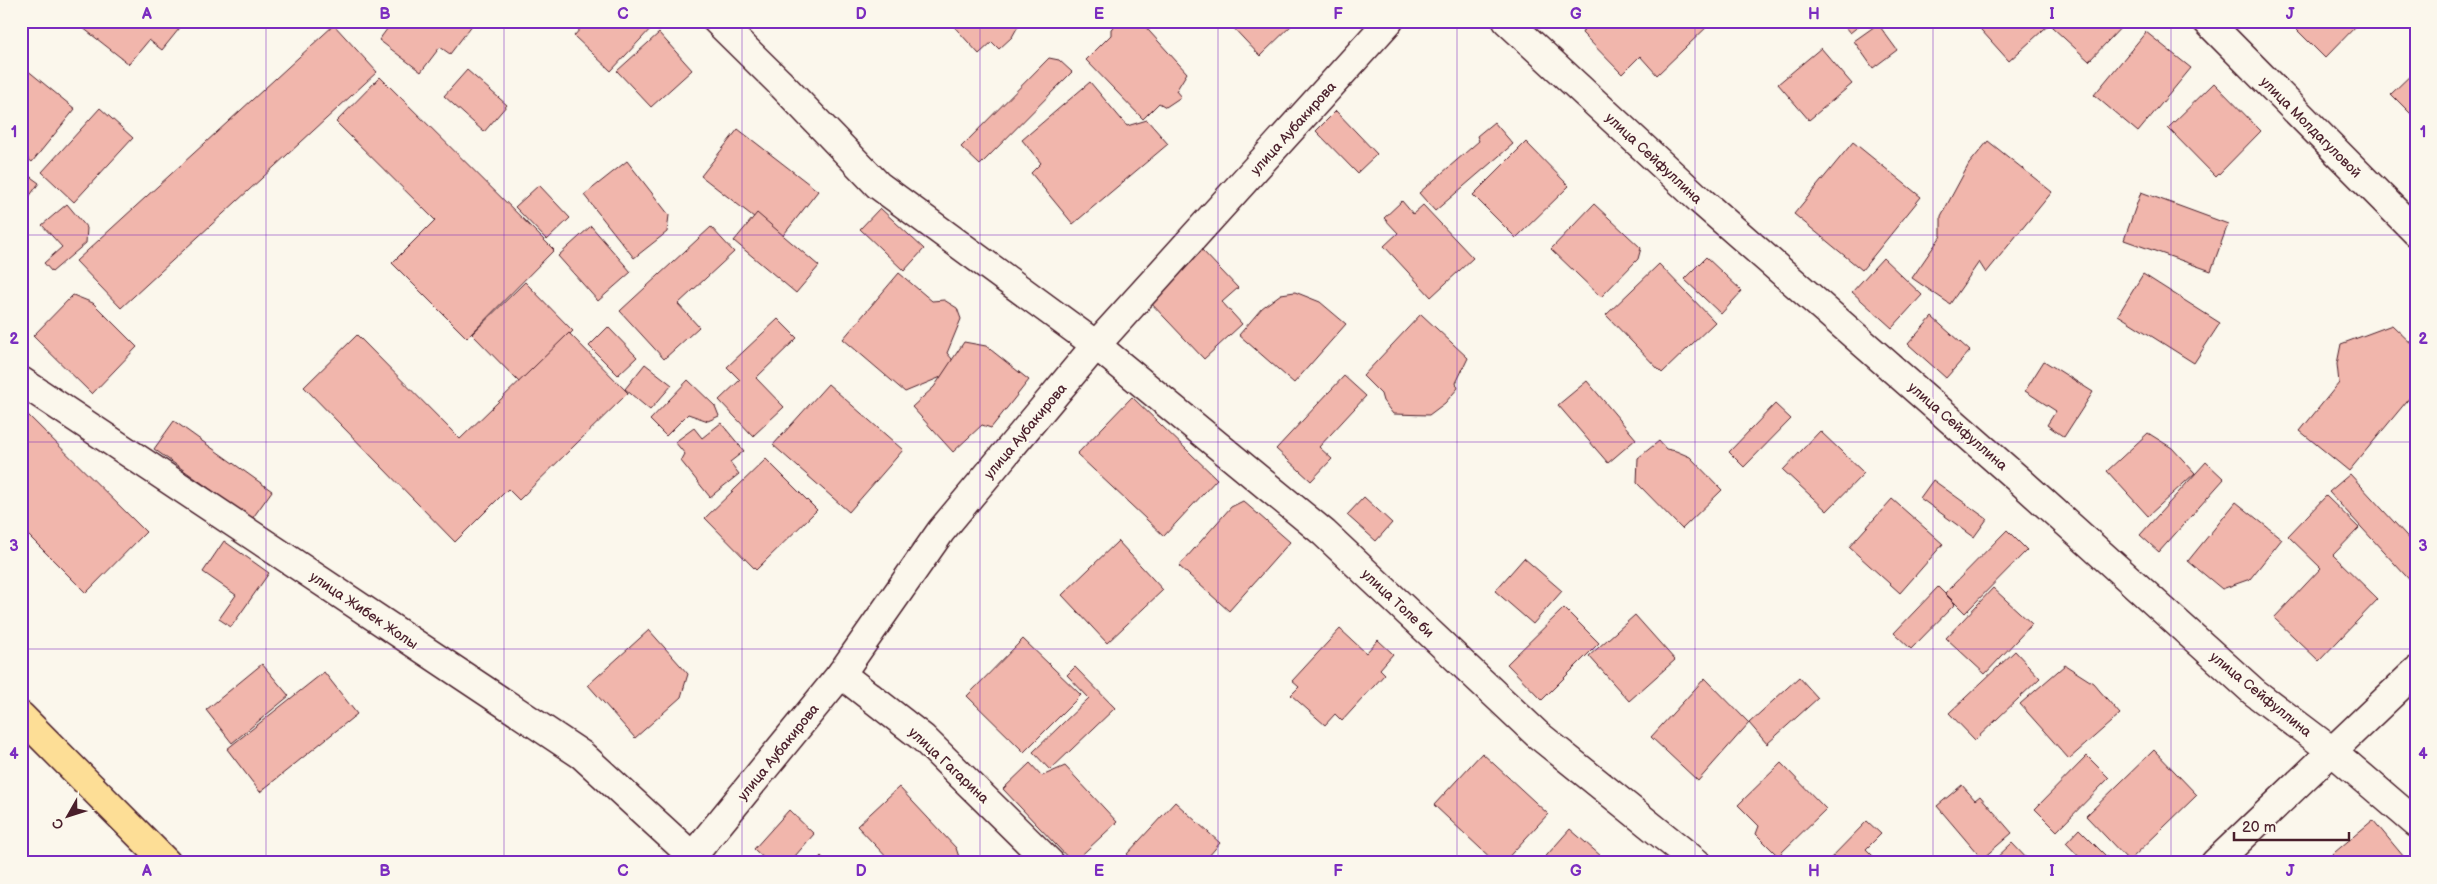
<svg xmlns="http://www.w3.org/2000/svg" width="2437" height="884" font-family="'Balsamiq Sans',sans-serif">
  <rect width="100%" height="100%" fill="#fbf7ec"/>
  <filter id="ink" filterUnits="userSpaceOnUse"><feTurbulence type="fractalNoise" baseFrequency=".02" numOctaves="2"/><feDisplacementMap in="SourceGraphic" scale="10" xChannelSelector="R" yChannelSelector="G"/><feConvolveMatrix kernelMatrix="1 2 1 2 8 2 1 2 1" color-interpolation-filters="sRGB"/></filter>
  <g filter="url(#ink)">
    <g fill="#f1b6ac" stroke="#4a1f2b">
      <polygon points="80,21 181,21 183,24 162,50 149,40 129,64 78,24"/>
      <polygon points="393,21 471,21 473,24 450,54 440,47 421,72 379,40"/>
      <polygon points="587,21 650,21 654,25 611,71 574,36"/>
      <polygon points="949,21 1021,21 1012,37 999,49 992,42 979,54"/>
      <polygon points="1120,21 1140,21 1187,73 1176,91 1181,97 1166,107 1159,103 1143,119 1086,60 1111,35 1111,29"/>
      <polygon points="1227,21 1296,21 1260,56"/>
      <polygon points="1588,21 1713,21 1657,75 1640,56 1622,74 1582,33"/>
      <polygon points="1840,21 1865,21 1850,33"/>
      <polygon points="1973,21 2053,21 2009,61"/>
      <polygon points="2057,21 2127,21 2089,61 2052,27"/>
      <polygon points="2288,21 2361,21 2325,58"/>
      <polygon points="1878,24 1897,50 1873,68 1854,41"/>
      <polygon points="334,25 377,72 121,308 76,261"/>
      <polygon points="2146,32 2191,68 2138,132 2094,95"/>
      <polygon points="659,33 692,70 651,107 617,71"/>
      <polygon points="1821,48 1852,84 1809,120 1778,84"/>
      <polygon points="1049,58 1059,60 1072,72 980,165 961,147"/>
      <polygon points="21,65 75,109 32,162 21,153"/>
      <polygon points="467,70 507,105 484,132 444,96"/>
      <polygon points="2416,70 2416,119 2391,94"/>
      <polygon points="380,77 554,250 467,338 392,263 435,220 336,122"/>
      <polygon points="1090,82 1127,126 1147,120 1168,144 1073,224 1031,173 1041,163 1022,140"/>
      <polygon points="2214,83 2261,131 2216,177 2168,128"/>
      <polygon points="100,108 133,138 74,202 42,172"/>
      <polygon points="1336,111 1377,154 1357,173 1316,131"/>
      <polygon points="1494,122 1513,144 1435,211 1419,193 1479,141 1477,136"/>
      <polygon points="738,129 818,191 781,238 701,176"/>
      <polygon points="1988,141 2052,192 1986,273 1979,262 1950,304 1912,278 1941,236 1941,216 1969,164"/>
      <polygon points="1526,142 1569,186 1516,238 1473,195"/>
      <polygon points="1853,142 1921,197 1862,270 1794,214"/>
      <polygon points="627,161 669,215 667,232 634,258 584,195"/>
      <polygon points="21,170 39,183 26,201 21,197"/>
      <polygon points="539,185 570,218 547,240 515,207"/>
      <polygon points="2141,192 2228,224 2211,271 2124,240"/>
      <polygon points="1402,201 1413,214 1423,205 1473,258 1431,297 1384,246 1398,233 1384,218"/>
      <polygon points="67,204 87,228 86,243 52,272 44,263 62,247 42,225"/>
      <polygon points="1594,204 1641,248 1638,259 1601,297 1551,249"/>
      <polygon points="880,208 924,249 904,271 860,229"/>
      <polygon points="757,213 819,266 796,293 734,241"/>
      <polygon points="591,226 631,272 598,301 558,256"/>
      <polygon points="711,227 734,252 678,304 699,327 664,359 620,311"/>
      <polygon points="1202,250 1238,288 1222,302 1242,324 1204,359 1148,300"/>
      <polygon points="1706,257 1742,291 1721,314 1684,279"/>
      <polygon points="1883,258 1922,295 1892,328 1852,292"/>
      <polygon points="1659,264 1715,322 1662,373 1606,315"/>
      <polygon points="899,273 932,301 944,300 957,308 961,319 947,353 952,359 953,372 905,392 843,339"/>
      <polygon points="2143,274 2220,323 2194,363 2118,315"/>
      <polygon points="525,282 573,331 520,383 472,334"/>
      <polygon points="1295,292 1320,302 1346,324 1294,383 1239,335 1262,308 1281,294"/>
      <polygon points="73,295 93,303 137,347 92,394 33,336"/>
      <polygon points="1421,314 1468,358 1456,383 1458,388 1445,403 1429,415 1393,414 1383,401 1381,394 1363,376"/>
      <polygon points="1932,317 1970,351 1946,378 1908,344"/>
      <polygon points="778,319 797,338 756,378 784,407 753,436 719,400 740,380 727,367"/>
      <polygon points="2392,325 2416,348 2416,390 2349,471 2300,431 2339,383 2337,364 2341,344"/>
      <polygon points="608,327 637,357 618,375 589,346"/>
      <polygon points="569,333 628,393 519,500 508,489 455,542 304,387 357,335 460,439"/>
      <polygon points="964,342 986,346 1029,380 991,428 982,425 953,452 912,407 934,387"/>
      <polygon points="2044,361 2093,392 2064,437 2047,425 2056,411 2025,391"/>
      <polygon points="645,364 672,385 650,410 625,389"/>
      <polygon points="1344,376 1366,396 1319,447 1332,459 1311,481 1276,449"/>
      <polygon points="688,380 715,406 719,416 708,421 688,414 666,436 650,420"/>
      <polygon points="1587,381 1636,439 1608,463 1558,405"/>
      <polygon points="828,384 903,450 849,512 773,445"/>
      <polygon points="1132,397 1217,479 1164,536 1077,454"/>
      <polygon points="1775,404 1791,419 1744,467 1729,452"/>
      <polygon points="21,408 146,532 86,593 21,528"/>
      <polygon points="174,421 272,491 252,519 154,449"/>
      <polygon points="721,423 744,451 730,462 739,474 710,497 681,461 685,454 675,442 694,428 702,438"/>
      <polygon points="1820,431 1864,473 1827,511 1783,470"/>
      <polygon points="2148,433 2172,448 2195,473 2148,516 2107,471"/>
      <polygon points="1659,441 1666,449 1676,451 1690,457 1722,490 1682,529 1637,483 1638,458"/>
      <polygon points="766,459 817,510 756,570 705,518"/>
      <polygon points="2206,462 2224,479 2159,552 2140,535"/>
      <polygon points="2350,474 2416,546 2416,587 2329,492"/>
      <polygon points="1933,480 1987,519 1974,537 1920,498"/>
      <polygon points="2326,496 2359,528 2333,555 2378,599 2319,661 2274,618 2321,568 2288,536"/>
      <polygon points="1364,497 1392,523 1376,541 1347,515"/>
      <polygon points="1892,499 1943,544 1900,593 1849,547"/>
      <polygon points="1243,501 1290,542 1229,611 1179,566 1231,507"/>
      <polygon points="2236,502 2282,539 2250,579 2222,589 2188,561"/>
      <polygon points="2007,530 2027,550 1965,613 1945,593"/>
      <polygon points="224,541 269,573 231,627 219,619 236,595 203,572"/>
      <polygon points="1118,541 1163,590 1107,643 1062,595"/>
      <polygon points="1524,558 1562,591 1533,624 1495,591"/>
      <polygon points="1938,587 1955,604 1911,649 1894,633"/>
      <polygon points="1993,588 2032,624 1985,674 1946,638"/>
      <polygon points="1564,608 1599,643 1542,700 1507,664"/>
      <polygon points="1635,615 1675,660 1629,701 1589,656"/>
      <polygon points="1340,629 1366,653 1378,640 1393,654 1380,669 1385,674 1342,721 1335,714 1325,725 1291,695 1299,687 1292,681"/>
      <polygon points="649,630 688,674 681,697 635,738 588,685"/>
      <polygon points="1023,639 1081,695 1024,752 967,696"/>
      <polygon points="2015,651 2040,678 1975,740 1949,713"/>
      <polygon points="262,664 289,696 232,743 206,710"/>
      <polygon points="2065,665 2093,683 2120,714 2069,759 2020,704"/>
      <polygon points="1075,667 1115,708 1050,770 1033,752 1089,698 1067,675"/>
      <polygon points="324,672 357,714 260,792 227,749"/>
      <polygon points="1799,677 1818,698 1767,744 1749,723"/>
      <polygon points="1705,678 1749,723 1698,781 1651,737"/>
      <polygon points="2154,750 2197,795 2129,861 2086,816"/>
      <polygon points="1482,753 1548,814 1503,863 1496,863 1434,805"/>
      <polygon points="2087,756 2109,778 2057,831 2035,809"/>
      <polygon points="1030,763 1042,776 1065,766 1117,822 1073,863 1003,789"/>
      <polygon points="1781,763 1826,809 1778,856 1756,834 1759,826 1738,805"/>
      <polygon points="1962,785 1975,800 1980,796 2012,833 1982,859 1937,806"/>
      <polygon points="899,787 956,848 961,863 892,863 857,826"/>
      <polygon points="1175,802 1220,843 1203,863 1136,863 1127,854"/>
      <polygon points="789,810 814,834 789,863 769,863 754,849"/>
      <polygon points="2373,820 2409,863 2322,863"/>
      <polygon points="1867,821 1881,834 1866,849 1880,863 1826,863"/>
      <polygon points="1570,829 1609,863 1540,863"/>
      <polygon points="2079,829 2113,863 2085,863 2066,843"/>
      <polygon points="2012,843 2031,863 1991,863"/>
      <polygon points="821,856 828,863 814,863"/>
    </g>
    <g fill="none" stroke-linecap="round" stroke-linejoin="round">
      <g stroke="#4a1f2b" stroke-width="31">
        <g id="minor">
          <polyline points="717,21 779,82 878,185 1096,345 1324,533 1537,734 1697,863"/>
          <polyline points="1507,21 1700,200 2018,479 2254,692 2332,751 2416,823"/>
          <polyline points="2207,21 2416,232"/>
          <polyline points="21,381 582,755 693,857"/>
          <polyline points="841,674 923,738 1050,863"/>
          <polyline points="687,863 841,674 941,531 1096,345 1389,21"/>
          <polyline points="2215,863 2416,671"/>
        </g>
      </g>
      <g stroke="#4a1f2b" stroke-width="31">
        <polyline id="major" points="21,716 167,863"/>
      </g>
      <use href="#minor" stroke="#fbf7ec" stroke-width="28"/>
      <use href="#major" stroke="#fdde96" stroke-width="28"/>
    </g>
  </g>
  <path fill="none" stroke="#7b2cbf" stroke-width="1" stroke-opacity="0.55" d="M 266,21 L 266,863M 504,21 L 504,863M 742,21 L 742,863M 980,21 L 980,863M 1218,21 L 1218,863M 1457,21 L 1457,863M 1695,21 L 1695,863M 1933,21 L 1933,863M 2171,21 L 2171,863M 21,235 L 2416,235M 21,442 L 2416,442M 21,649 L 2416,649"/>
  <g text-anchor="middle" stroke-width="5" stroke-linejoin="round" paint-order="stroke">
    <g font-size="14" fill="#4a1f2b" stroke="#fbf7ec">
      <text transform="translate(2311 127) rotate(45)" y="5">улица Молдагуловой</text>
      <text transform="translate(1293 128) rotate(-48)" y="5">улица Аубакирова</text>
      <text transform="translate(1654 158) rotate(43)" y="5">улица Сейфуллина</text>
      <text transform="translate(1958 426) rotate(41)" y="5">улица Сейфуллина</text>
      <text transform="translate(1025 431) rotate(-50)" y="5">улица Аубакирова</text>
      <text transform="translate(1398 603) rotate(43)" y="5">улица Толе би</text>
      <text transform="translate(364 610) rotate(34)" y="5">улица Жибек Жолы</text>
      <text transform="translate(2261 694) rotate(39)" y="5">улица Сейфуллина</text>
      <text transform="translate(778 752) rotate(-51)" y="5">улица Аубакирова</text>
      <text transform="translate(949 765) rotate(43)" y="5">улица Гагарина</text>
    </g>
  </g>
  <rect width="2437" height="884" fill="none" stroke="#fbf7ec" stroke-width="55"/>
  <g transform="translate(68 816) rotate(231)" stroke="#fbf7ec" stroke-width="4" paint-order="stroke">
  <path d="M0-4L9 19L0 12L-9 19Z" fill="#4a1f2b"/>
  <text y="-8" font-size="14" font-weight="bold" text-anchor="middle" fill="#4a1f2b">С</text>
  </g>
  <path d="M2234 832v8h115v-8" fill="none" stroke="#4a1f2b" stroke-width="2.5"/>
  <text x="2242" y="832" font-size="15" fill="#4a1f2b" stroke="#fbf7ec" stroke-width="4" paint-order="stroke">20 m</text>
  <rect x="28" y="28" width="2382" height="828" fill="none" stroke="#7b2cbf" stroke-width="2"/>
  <g font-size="16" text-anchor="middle" font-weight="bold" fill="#7b2cbf">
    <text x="147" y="19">A</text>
    <text x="385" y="19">B</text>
    <text x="623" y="19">C</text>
    <text x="861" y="19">D</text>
    <text x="1099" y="19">E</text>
    <text x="1338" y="19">F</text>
    <text x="1576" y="19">G</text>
    <text x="1814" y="19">H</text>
    <text x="2052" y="19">I</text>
    <text x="2290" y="19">J</text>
    <text x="14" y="137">1</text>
    <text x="2423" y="137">1</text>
    <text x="14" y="344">2</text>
    <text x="2423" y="344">2</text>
    <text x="14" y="551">3</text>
    <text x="2423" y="551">3</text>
    <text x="14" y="759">4</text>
    <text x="2423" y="759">4</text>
    <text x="147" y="876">A</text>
    <text x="385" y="876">B</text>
    <text x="623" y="876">C</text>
    <text x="861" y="876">D</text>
    <text x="1099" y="876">E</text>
    <text x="1338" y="876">F</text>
    <text x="1576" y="876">G</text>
    <text x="1814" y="876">H</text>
    <text x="2052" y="876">I</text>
    <text x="2290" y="876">J</text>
  </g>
</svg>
